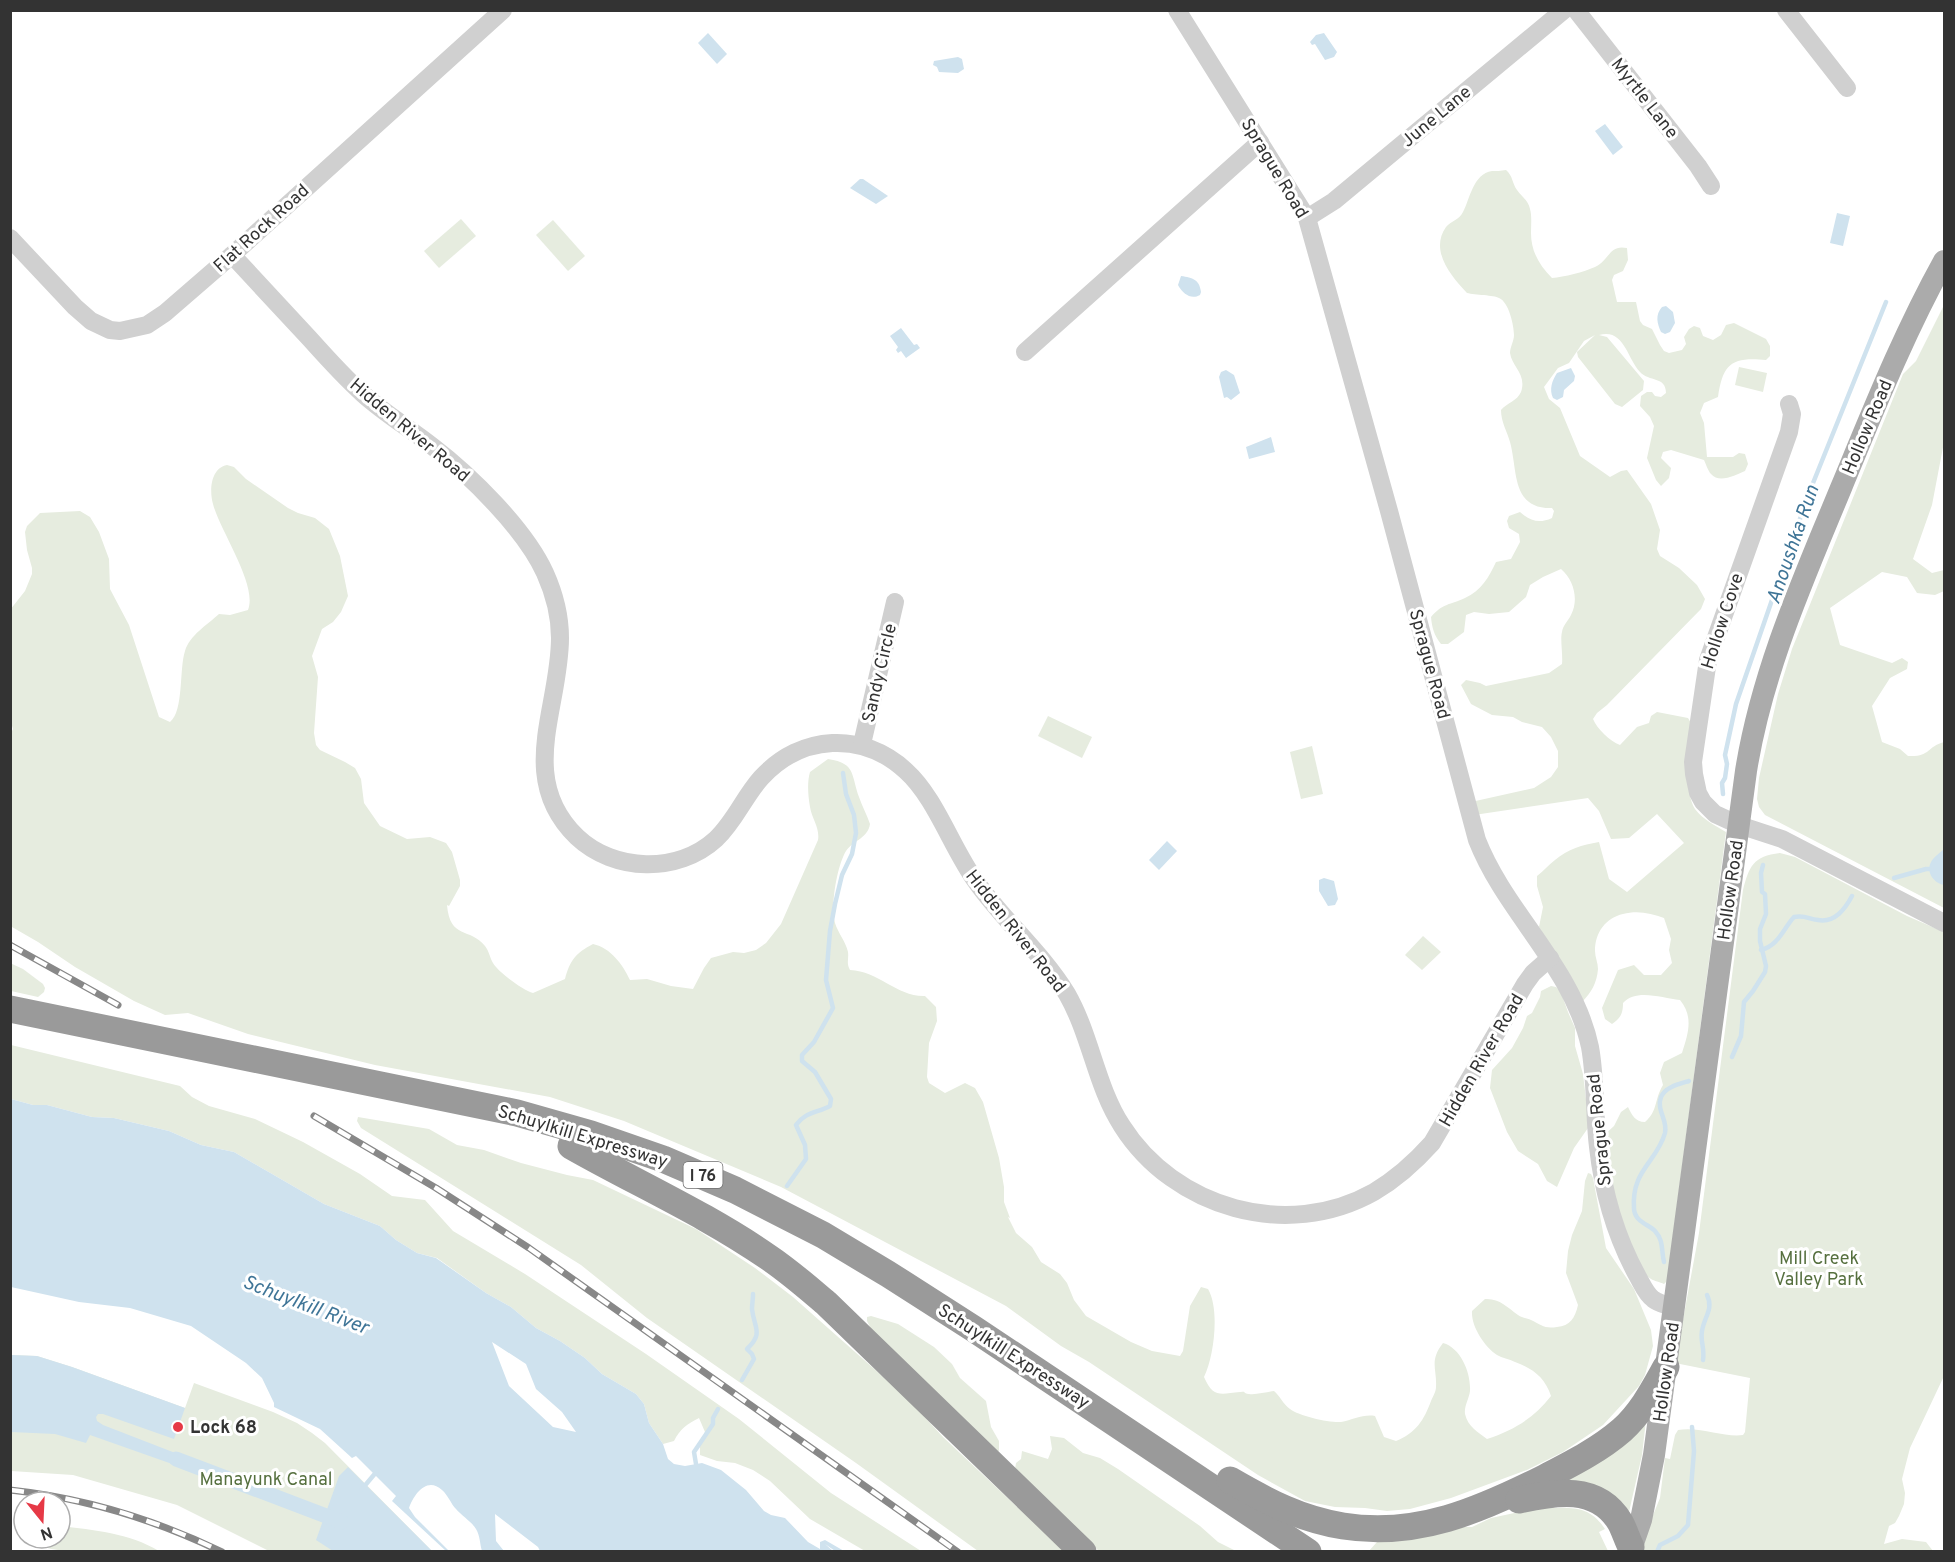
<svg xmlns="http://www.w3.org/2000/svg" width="1955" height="1562" font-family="Overpass,sans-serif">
  <rect width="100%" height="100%" fill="#fff"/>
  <g fill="#e6ecdf">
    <path d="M 1506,170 C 1513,176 1512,183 1517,190 C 1522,197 1528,200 1530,209 C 1532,216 1531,225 1531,233 C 1531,251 1539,265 1552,278 C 1564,277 1584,272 1595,267 C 1609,261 1609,244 1627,248 L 1628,260 L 1623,271 L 1614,275 L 1612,280 L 1617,302 L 1636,302 L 1640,321 L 1643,325 L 1652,329 L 1660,345 L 1664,351 L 1669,353 L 1682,350 L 1686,344 L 1684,337 L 1689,329 L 1694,326 L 1700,328 L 1703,336 L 1713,340 L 1721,335 L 1726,325 L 1734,323 L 1766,339 L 1770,346 L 1770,356 L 1766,360 C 1732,357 1723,363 1718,397 L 1704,403 L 1700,413 L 1704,423 L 1707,457 L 1733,457 L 1739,453 L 1745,454 L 1748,464 L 1745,471 C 1736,475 1719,484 1711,474 C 1708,471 1706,464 1704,460 L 1671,450 L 1663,452 L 1661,458 L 1671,468 L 1669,478 L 1661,486 L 1656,480 L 1647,458 L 1654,426 L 1650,417 L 1640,406 L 1641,396 L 1647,392 L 1652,392 L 1655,396 L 1661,397 L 1666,393 C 1666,376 1649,382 1640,372 C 1627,358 1624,328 1599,335 L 1607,337 L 1644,381 L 1643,390 L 1622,407 L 1615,404 L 1578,357 L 1577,352 L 1595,335 L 1584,341 L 1569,363 L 1558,368 L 1544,387 L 1549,399 L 1560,408 L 1580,456 L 1610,477 L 1621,471 L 1627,470 L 1651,504 L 1660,530 L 1657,549 L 1660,556 L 1679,568 L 1697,585 L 1705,599 L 1701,609 L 1607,705 L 1597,713 L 1593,719 C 1597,729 1610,741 1620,745 L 1637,727 L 1649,723 L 1651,716 L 1657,712 L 1688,718 L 1691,723 C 1690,744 1683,791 1695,809 C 1702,819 1716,826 1726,832 L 1667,1281 L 1664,1284 C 1660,1282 1654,1281 1651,1279 C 1622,1260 1609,1171 1602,1137 L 1614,1126 L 1621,1112 L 1628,1107 C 1632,1115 1635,1122 1645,1122 C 1658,1111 1654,1100 1663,1085 L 1660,1073 L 1664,1062 L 1682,1053 C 1688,1034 1694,1017 1680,1000 C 1662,998 1636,988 1623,1003 C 1623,1013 1621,1018 1612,1024 L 1605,1019 L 1602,1008 L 1618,970 L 1634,965 L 1644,975 L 1661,975 L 1672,963 L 1669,950 L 1671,939 L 1664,918 C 1651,913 1637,910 1623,914 C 1606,918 1595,932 1595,951 C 1595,957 1598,963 1598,969 C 1597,983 1591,993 1582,1002 L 1539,927 L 1543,907 L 1537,886 L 1537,876 C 1544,871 1548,865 1555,860 C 1568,849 1582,845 1599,842 L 1609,879 L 1627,892 L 1684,843 L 1657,814 L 1629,838 L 1611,839 L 1599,811 L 1588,798 L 1474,815 L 1471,802 L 1534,788 L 1551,777 L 1558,767 L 1558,751 L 1551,737 L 1542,727 L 1522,722 L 1513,717 L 1492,715 L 1471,704 L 1461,685 L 1466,680 L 1480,683 L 1486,686 L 1549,673 L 1562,664 C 1563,655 1560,639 1562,632 C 1563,625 1568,621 1571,615 C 1579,600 1574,580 1561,569 L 1543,577 L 1530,585 L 1526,597 L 1509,612 L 1489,614 L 1474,612 L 1466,615 L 1464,632 L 1448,644 L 1441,644 C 1434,635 1432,628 1431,617 C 1443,603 1450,605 1465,598 C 1481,591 1489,577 1496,562 L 1511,559 L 1520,542 L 1519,534 L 1509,528 L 1507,521 L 1509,516 L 1520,512 C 1530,521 1539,524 1552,518 L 1554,511 L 1552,508 C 1511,509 1518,471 1510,442 C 1507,431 1501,422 1501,410 C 1507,403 1517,401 1521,392 C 1527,374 1512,367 1510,353 C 1510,347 1514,341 1514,335 C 1514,326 1509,302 1499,298 C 1494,295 1475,295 1467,293 C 1452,277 1429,251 1446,227 C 1451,221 1459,220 1463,212 C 1470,199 1473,174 1492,171 C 1496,171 1501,171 1506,170 Z"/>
    <polygon points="461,219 476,236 439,268 424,251"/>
    <polygon points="553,220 585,256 568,271 536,235"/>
    <path d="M 1944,305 L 1944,442 L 1932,505 L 1913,559 L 1932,573 L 1944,570 L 1944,591 L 1935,595 L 1917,593 L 1907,577 L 1882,572 L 1830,608 L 1840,645 L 1892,663 L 1902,658 L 1908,662 L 1907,669 L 1890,678 L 1872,706 L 1882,742 L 1900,749 L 1908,756 C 1931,757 1926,747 1944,742 L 1944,908 L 1765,815 L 1759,807 L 1757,799 L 1759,778 L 1778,694 L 1792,649 L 1903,374 L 1916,361 Z"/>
    <polygon points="1739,367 1767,373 1763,392 1735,385"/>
    <path d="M 227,465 L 234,467 L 246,479 L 288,508 L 298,513 L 315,518 L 329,529 L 340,556 L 348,596 L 341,612 L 333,622 L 322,629 L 312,656 L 318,677 L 314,733 L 316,745 L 320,750 L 345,762 L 355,768 L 361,779 L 364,803 L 380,826 L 407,839 L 430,837 L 446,843 L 452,852 L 460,880 L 460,886 L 449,906 L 447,905 C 450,940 470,927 485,946 C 489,951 490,958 493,963 C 498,972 523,990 533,993 L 565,979 C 570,960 576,953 593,944 C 611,948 623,965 630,980 L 647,979 L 671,986 L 693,989 L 704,968 L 711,958 L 733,952 L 744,953 L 756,950 L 766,943 L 781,924 L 818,840 C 820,828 812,819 810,807 C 808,796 807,782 810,772 L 828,759 C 856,763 851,775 859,797 C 862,806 867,815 870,824 C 868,838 854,840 846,851 C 837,866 830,906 835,923 C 838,933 846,942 848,952 C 849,959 846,963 850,970 C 879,971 897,997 925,996 L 936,1007 L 937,1021 L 929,1043 L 927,1077 L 929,1083 L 945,1093 L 965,1083 L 975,1088 L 983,1102 L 999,1158 L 1004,1187 L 1004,1202 L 1010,1218 L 1008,1217 L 1016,1233 L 1032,1247 L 1041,1262 L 1060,1274 L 1067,1283 L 1074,1300 L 1086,1316 L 1131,1342 L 1152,1351 L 1180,1356 L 1183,1351 L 1190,1306 L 1201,1287 L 1208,1289 C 1220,1309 1214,1357 1204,1377 C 1213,1398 1220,1394 1240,1392 C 1248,1391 1241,1393 1249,1394 C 1256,1395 1266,1392 1274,1391 C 1280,1396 1283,1404 1290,1409 C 1299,1416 1330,1423 1341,1422 C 1353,1420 1363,1414 1375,1416 L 1384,1437 L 1396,1441 C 1416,1433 1424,1420 1431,1401 C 1433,1396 1436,1392 1436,1387 C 1437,1368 1429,1361 1443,1343 C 1461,1348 1471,1373 1470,1391 C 1469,1399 1464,1406 1465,1414 C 1468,1427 1478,1432 1487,1439 C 1514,1430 1534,1418 1551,1396 C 1545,1377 1532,1368 1515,1362 C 1509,1359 1502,1358 1497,1355 C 1484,1346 1471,1326 1472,1311 L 1485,1299 C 1499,1298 1507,1307 1518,1315 C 1522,1318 1527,1318 1531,1320 C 1542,1325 1544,1329 1557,1327 C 1570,1326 1575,1318 1578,1305 L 1566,1273 L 1568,1251 L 1572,1235 L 1582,1211 L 1585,1181 L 1588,1173 L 1591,1174 L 1593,1178 L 1606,1248 L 1634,1289 L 1651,1330 L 1653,1346 L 1645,1375 L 1639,1386 L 1603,1425 L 1563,1452 L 1527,1470 L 1451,1498 L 1410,1509 L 1387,1511 L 1365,1508 L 1335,1507 L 1305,1501 L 1258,1475 L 1089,1362 L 1061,1346 L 1006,1306 L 781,1187 L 624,1121 L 550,1097 L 375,1065 L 248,1034 L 188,1013 L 165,1015 L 134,1001 L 75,967 L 38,942 L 12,927 L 11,929 L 10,735 L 13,729 L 10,719 L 10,610 L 25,591 L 32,574 L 32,568 L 27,550 L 25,532 L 27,526 L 40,513 L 80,511 L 90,517 L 99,532 L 109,559 L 110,589 L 129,625 L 159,717 L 170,722 C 184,711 179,669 185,651 C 190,635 207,625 219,614 L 230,615 L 248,610 C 258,585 220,531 213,504 C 209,490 211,468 227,465 Z"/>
    <polygon points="1048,716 1092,737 1082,758 1038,736"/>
    <polygon points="1312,746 1323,794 1301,799 1290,752"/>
    <path d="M 1780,853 L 1795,857 L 1907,916 L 1944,932 L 1944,1376 L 1910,1448 L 1902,1479 L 1905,1493 L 1904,1504 L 1899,1516 L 1895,1523 L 1889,1526 L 1884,1544 L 1902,1539 L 1926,1542 L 1933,1551 L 1638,1552 L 1660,1498 L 1665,1458 L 1670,1459 L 1675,1435 L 1678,1430 C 1700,1426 1725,1438 1743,1435 L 1745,1432 L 1750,1378 L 1675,1363 L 1699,1233 L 1743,890 C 1749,867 1753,856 1780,853 Z"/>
    <polygon points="1423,936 1441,952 1422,970 1405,955"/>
    <polygon points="10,963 23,969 43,984 45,988 44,992 38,997 11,991"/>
    <polygon points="1551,986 1556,987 1560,990 1568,1012 1575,1028 1575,1046 1583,1074 1588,1116 1588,1128 1574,1148 1557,1187 1547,1181 1538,1164 1518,1151 1507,1132 1490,1088 1492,1070 1512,1048 1523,1028 1527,1016 1532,1013 1540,997 1541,991"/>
    <path d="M 11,1045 L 180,1086 L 192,1097 L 209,1106 L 255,1119 L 303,1142 L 360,1174 L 392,1196 L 425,1200 L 453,1231 L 525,1274 L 646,1354 L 739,1419 L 831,1493 L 921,1551 L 865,1551 L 810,1519 L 770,1481 L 753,1470 L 735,1463 L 717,1461 L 700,1455 L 700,1445 L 705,1432 L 699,1418 C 687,1424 680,1429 674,1441 L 663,1444 L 649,1423 L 644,1404 L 636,1394 L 602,1374 L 585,1358 L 560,1341 L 536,1328 L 511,1307 L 486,1293 L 437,1258 L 417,1253 L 396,1240 L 380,1226 L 324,1204 L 234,1152 L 201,1145 L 169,1131 L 114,1118 L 92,1117 L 47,1105 L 33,1105 L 11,1099 Z"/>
    <polygon points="358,1117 429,1129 457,1145 484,1150 521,1163 567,1175 593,1180 696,1229 755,1268 793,1297 907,1398 943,1437 1064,1551 978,1551 856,1463 647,1318 581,1265 361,1128 357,1121"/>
    <polygon points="871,1316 898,1324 934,1347 952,1364 960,1378 986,1401 991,1427 999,1441 999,1451 996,1452 871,1329 867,1321 867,1317"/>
    <polygon points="11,1355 37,1356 72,1367 185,1408 194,1383 273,1412 297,1423 312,1433 325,1443 432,1551 269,1551 177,1505 73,1475 11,1471"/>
    <polygon points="1646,1420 1642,1455 1629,1512 1553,1481"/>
    <polygon points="1050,1436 1064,1438 1083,1453 1100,1458 1118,1469 1200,1526 1218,1542 1236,1551 1099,1551 1060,1516 1015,1469 1016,1463 1021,1459 1022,1451 1048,1459 1052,1449"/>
    <path d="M 1552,1505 L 1554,1508 C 1577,1507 1592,1509 1605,1529 L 1599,1532 L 1608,1551 L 1368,1552 L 1377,1542 L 1459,1527 L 1472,1527 L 1491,1518 Z"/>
    <path d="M 60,1526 C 94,1530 129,1533 159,1551 C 135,1552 39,1558 28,1538 L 60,1538 Z"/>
  </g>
  <g fill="#cfe2ee" fill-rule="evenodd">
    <polygon points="708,33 727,54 717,64 698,43"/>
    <polygon points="1324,33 1337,52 1334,57 1325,60 1315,44 1312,45 1310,42 1316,35"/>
    <polygon points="958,57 962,59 964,69 958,73 939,72 937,67 933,65 934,61"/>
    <polygon points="1605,124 1623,147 1613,155 1595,131"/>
    <polygon points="860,179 863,179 888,196 876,204 850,188"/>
    <polygon points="1837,213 1850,216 1843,246 1830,243"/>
    <path d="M 1181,276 C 1193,278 1199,279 1201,292 L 1200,295 C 1191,300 1183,294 1178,285 Z"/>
    <path d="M 1666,306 L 1673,312 L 1675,323 L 1670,332 L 1665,334 L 1661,332 C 1657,323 1655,315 1662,307 Z"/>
    <polygon points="901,328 914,345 917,344 920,348 906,358 901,351 898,353 896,350 898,347 890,336"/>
    <path d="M 1571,368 L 1575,376 L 1574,381 L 1564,390 L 1563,397 L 1557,400 L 1553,398 C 1549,389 1552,381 1557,373 Z"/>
    <polygon points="1226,370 1234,375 1240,393 1231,400 1227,397 1224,398 1219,377 1221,372"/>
    <polygon points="1271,437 1275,452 1249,459 1246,447"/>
    <polygon points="1167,841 1177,851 1159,870 1149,860"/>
    <path d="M 1944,849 L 1944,885 C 1933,883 1924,870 1933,859 C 1936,855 1941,852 1944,849 Z"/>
    <polygon points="1324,878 1334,881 1338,899 1335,905 1328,906 1319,891 1319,880"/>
    <path d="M 11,1099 L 33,1105 L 47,1105 L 92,1117 L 114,1118 L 169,1131 L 201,1145 L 234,1152 L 324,1204 L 380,1226 L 396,1240 L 417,1253 L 436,1258 L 486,1293 L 511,1307 L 536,1328 L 560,1341 L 585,1358 L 602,1374 L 636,1394 L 644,1404 L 649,1423 L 663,1444 L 668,1459 L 674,1464 L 685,1466 L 702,1463 L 721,1470 L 746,1490 L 764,1511 L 771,1515 L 785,1518 L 808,1542 L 820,1549 L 820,1542 L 825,1540 L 844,1551 L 835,1551 L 825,1544 L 833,1551 L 540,1551 L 538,1547 L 495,1514 L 496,1541 L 504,1551 L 482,1551 C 480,1545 480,1535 476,1529 C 472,1522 462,1516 456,1509 C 451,1504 448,1495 442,1490 C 427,1476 414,1494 409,1508 L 415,1517 L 449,1551 L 446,1551 L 392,1501 L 396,1496 L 356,1456 L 352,1458 L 320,1429 L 274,1407 L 274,1403 L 262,1378 L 246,1363 L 191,1326 L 130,1308 L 79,1302 L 11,1287 ZM 492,1342 L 526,1364 L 536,1389 L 562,1412 L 576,1432 L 553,1427 L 509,1386 Z"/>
    <polygon points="11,1355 37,1356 72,1367 185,1408 174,1439 103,1414 98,1414 96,1417 97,1421 103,1425 196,1461 192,1471 90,1435 86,1443 55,1434 11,1432"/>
    <polygon points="348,1467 432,1551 333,1551 316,1540 339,1476"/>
  </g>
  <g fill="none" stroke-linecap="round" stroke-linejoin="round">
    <g stroke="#cfe2ee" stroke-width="4.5">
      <polyline points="1723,794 1722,783 1725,778 1727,764 1725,755 1736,704 1809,493 1886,302"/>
      <polyline points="1894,878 1926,869 1944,869"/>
      <path d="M 1761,950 C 1779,945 1783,929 1794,917 C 1806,915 1808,919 1818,920 C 1835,923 1845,909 1852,896"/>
      <polyline points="1732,1057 1741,1036 1744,1002 1753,991 1765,972 1766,966 1760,941 1760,929 1766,914 1765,894 1762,892 1761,873 1763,865"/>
      <path d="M 787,1186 L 806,1159 L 805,1145 L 796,1125 C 805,1112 817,1113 830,1106 L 831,1099 L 815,1072 L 802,1061 L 802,1055 L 814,1042 L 833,1008 L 826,980 L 830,931 L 835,904 L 842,875 L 852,854 L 856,833 L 854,815 L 846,794 L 843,773"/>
      <path d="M 1664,1262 C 1661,1250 1664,1241 1655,1231 C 1648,1224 1635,1222 1634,1209 C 1631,1170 1657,1162 1665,1133 C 1668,1120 1656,1110 1661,1097 C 1665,1087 1679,1084 1689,1081"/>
      <path d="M 1703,1360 C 1705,1349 1700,1341 1702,1331 C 1704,1317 1714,1309 1707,1295"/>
      <path d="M 742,1380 L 754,1359 L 752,1354 L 747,1349 C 764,1333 754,1328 752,1309 C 752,1305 753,1299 753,1294"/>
      <polyline points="696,1464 694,1452 713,1424 713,1418 718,1409"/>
      <polyline points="362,1489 378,1470"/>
      <polyline points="1657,1552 1660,1545 1678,1536 1688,1525 1694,1451 1692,1427"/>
    </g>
    <polyline stroke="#cfe2ee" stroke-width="15" points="176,1459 342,1522"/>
    <g stroke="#d0d0d0" stroke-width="18">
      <path d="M 1177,10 L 1307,218 L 1389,511 L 1477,840 C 1506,914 1573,967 1590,1047 C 1596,1080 1594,1114 1598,1147 C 1603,1192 1616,1237 1638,1277 C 1642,1284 1646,1294 1653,1299 C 1659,1304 1668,1305 1674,1308"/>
      <polyline points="1576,10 1698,166 1711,186"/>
      <polyline points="1786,10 1847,88"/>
      <polyline points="1307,218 1334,201 1564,10"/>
      <polyline points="10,238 75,307 91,321 110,330 120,331 147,325 165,313 232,255 503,10"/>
      <path d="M 232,255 C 258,283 284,311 310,339 C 327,358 344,377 363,394 C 384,413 409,428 432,446 C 470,475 525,529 545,573 C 554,593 560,616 560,638 C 560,708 516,778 577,837 C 614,872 678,874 716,839 C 735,821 744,797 761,778 C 801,734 863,731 906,771 C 936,798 952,849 977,883 C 1005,922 1042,953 1067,994 C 1091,1036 1096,1086 1122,1126 C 1174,1208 1287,1241 1374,1192 C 1396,1179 1415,1162 1432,1143 L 1525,984 L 1533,973 L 1550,958"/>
      <polyline points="1025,352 1260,142"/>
      <polyline points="1789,404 1792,414 1789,432 1708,660 1693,762 1694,774 1698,793 1703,802 1715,814 1739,825 1782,839 1944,923"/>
      <polyline points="862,744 895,602"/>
    </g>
    <path stroke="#ababab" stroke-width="22" d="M 1630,1552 L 1641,1520 L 1654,1455 L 1746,771 C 1762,671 1803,580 1841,488 C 1873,411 1904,333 1944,261"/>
    <g stroke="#9a9a9a" stroke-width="27">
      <polyline points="10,1009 517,1113 591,1134 663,1159 735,1190 823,1235 888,1274 974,1329 1308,1552"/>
      <path d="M 571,1146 C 636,1183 706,1214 768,1257 C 789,1271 807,1287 826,1303 L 1083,1552"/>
      <path d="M 1230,1480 C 1268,1502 1300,1519 1343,1526 C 1417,1538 1480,1510 1544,1478 C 1571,1464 1599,1450 1622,1430 C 1642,1412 1653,1390 1666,1367"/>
      <path d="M 1519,1500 C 1555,1492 1597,1484 1620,1522 C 1624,1529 1627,1539 1631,1547"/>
    </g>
    <g stroke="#888" stroke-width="7">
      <g id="rail">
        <polyline points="10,945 118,1005"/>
        <polyline points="314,1116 436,1188 529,1248 958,1552"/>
        <path d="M 10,1490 C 85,1498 154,1519 222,1552"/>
      </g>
    </g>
    <use href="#rail" stroke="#fff" stroke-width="4.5" stroke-dasharray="14" stroke-linecap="butt"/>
  </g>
  <circle fill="#e63946" stroke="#fff" stroke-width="2" cx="178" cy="1427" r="6"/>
  <g text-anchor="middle" stroke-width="6" stroke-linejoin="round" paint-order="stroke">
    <rect fill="#fff" stroke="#707070" stroke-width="1.5" x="683.5" y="1162" width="39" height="26" rx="4.5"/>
    <g font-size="16" font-weight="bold" fill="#333">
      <text x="703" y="1181">I 76</text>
    </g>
    <g font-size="18" fill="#333" stroke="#fff">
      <text transform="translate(1645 98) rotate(52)" y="6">Myrtle Lane</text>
      <text transform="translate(1436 116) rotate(-40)" y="6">June Lane</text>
      <text transform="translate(1275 168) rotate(59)" y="6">Sprague Road</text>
      <text transform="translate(261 228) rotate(-42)" y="6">Flat Rock Road</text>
      <text transform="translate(1867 427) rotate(-67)" y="6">Hollow Road</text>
      <text transform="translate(410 430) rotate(40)" y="6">Hidden River Road</text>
      <text transform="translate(1722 621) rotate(-72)" y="6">Hollow Cove</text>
      <text transform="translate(1430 664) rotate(75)" y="6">Sprague Road</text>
      <text transform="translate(879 673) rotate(-77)" y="6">Sandy Circle</text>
      <text transform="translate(1730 890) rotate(-82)" y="6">Hollow Road</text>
      <text transform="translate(1016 931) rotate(52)" y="6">Hidden River Road</text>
      <text transform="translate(1481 1060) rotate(-60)" y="6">Hidden River Road</text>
      <text transform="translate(1599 1130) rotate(-96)" y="6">Sprague Road</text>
      <text transform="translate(583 1136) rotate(17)" y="6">Schuylkill Expressway</text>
      <text transform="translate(1014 1356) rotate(33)" y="6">Schuylkill Expressway</text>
      <text transform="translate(1666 1372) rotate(-82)" y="6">Hollow Road</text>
    </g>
    <g font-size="18" fill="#56703f" stroke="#fff">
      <text x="1819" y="1264">Mill Creek<tspan x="1819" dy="21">Valley Park</tspan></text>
      <text x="266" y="1485">Manayunk Canal</text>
    </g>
    <g font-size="18" font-weight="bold" fill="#333" stroke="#fff" text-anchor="start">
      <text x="190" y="1433">Lock 68</text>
    </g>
    <g font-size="20" font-style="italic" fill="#3f7597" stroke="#fff">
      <text transform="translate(1792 544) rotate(-71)" y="7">Anoushka Run</text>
      <text transform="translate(306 1304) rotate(21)" y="7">Schuylkill River</text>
    </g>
  </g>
  <rect width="1955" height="1562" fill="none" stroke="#333333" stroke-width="24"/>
  <g transform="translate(42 1520) rotate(162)"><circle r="28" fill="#ffffff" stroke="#adadad" stroke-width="1.5"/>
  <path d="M0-4.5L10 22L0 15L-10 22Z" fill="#e63946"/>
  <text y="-9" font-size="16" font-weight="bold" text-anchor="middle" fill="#333333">N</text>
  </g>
</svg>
